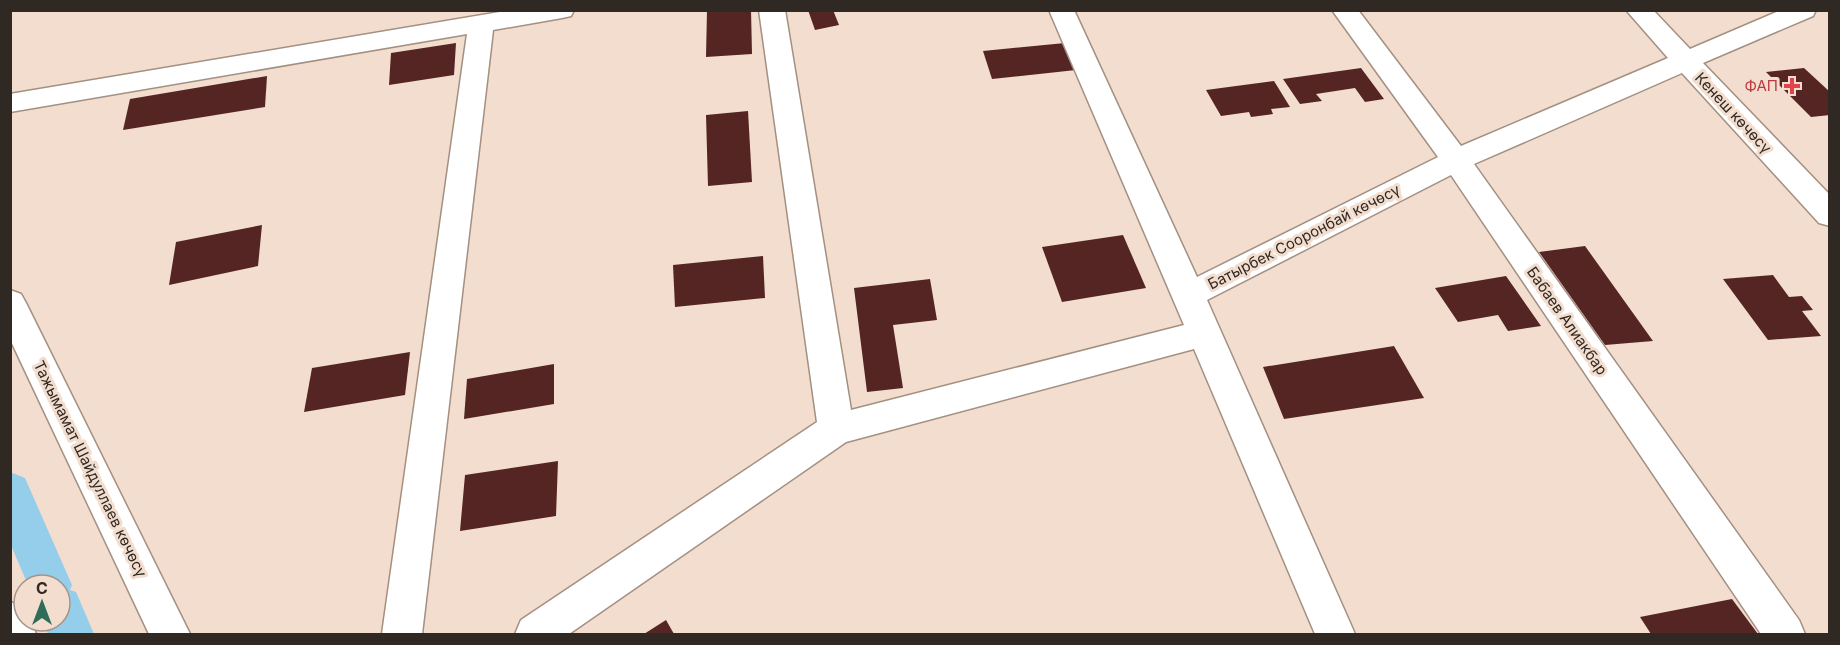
<svg xmlns="http://www.w3.org/2000/svg" width="1840" height="645" font-family="Inter,sans-serif">
  <rect width="100%" height="100%" fill="#f2ddce"/>
  <g fill="none" stroke-linecap="round" stroke-linejoin="round">
    <polygon fill="#95ceeb" fill-rule="evenodd" points="10,472 25,478 72,585 70,590 76,592 94,634 48,634 43,621 60,621 60,585 28,585 10,543"/>
  </g>
  <g fill="#542523">
    <polygon points="707,10 751,10 752,54 706,57"/>
    <polygon points="808,10 833,10 839,25 815,30"/>
    <polygon points="456,43 454,75 389,85 391,53"/>
    <polygon points="1065,43 1076,70 992,79 983,51"/>
    <polygon points="1361,68 1384,99 1365,102 1355,88 1316,94 1322,101 1300,104 1283,79"/>
    <polygon points="1804,68 1830,92 1830,115 1811,117 1766,72"/>
    <polygon points="267,76 265,107 123,130 130,99"/>
    <polygon points="1274,81 1290,107 1271,109 1273,114 1251,117 1249,112 1221,116 1206,90"/>
    <polygon points="748,111 752,182 708,186 706,115"/>
    <polygon points="262,225 258,266 169,285 176,242"/>
    <polygon points="1123,235 1146,288 1062,302 1042,247"/>
    <polygon points="1585,246 1653,341 1605,345 1539,252"/>
    <polygon points="763,256 765,298 675,307 673,265"/>
    <polygon points="1773,275 1789,297 1802,296 1813,310 1802,311 1821,336 1768,340 1723,279"/>
    <polygon points="1506,276 1541,326 1508,331 1498,315 1458,322 1435,288"/>
    <polygon points="930,279 937,320 893,325 903,388 867,392 854,288"/>
    <polygon points="1394,346 1424,398 1284,419 1263,367"/>
    <polygon points="410,352 405,395 304,412 312,368"/>
    <polygon points="554,364 554,404 464,419 467,379"/>
    <polygon points="558,461 556,516 460,531 465,475"/>
    <polygon points="1732,599 1758,634 1651,634 1640,617"/>
    <polygon points="666,620 674,634 644,634"/>
  </g>
  <g fill="none" stroke-linecap="round" stroke-linejoin="round">
    <g stroke="#a39082" stroke-width="3">
      <g id="street">
        <polygon points="512,10 574,10 571,16 562,18 493,30 422,634 382,634 467,34 10,112 10,94"/>
        <polygon points="759,10 785,10 851,410 1184,325 1049,10 1074,10 1197,277 1438,157 1332,10 1358,10 1461,146 1668,58 1626,10 1653,10 1690,49 1781,10 1816,10 1813,16 1703,63 1830,195 1830,226 1819,223 1682,73 1474,164 1799,620 1805,634 1761,634 1451,175 1207,300 1355,634 1315,634 1194,349 846,442 569,634 515,634 521,620 817,422"/>
        <polygon points="10,290 21,294 26,303 190,634 149,634 10,339"/>
        <polygon points="10,602 24,607 24,621 31,621 36,634 10,634"/>
      </g>
    </g>
    <use href="#street" fill="#fff" fill-rule="evenodd"/>
  </g>
  <path fill="#e0444e" stroke="#f2ddce" stroke-width="2" d="M1789 77h6v6h6v6h-6v6h-6v-6h-6v-6h6z"/>
  <g text-anchor="middle" stroke-width="6" stroke-linejoin="round" paint-order="stroke">
    <g font-size="15" fill="#be3a42" stroke="#f2ddce" text-anchor="end">
      <text x="1778" y="91">ФАП</text>
    </g>
    <g font-size="15" fill="#302923" stroke="#f2ddce">
      <text transform="translate(1733 113) rotate(47)" y="5">Кенеш көчөсү</text>
      <text transform="translate(1304 237) rotate(-27)" y="5">Батырбек Сооронбай көчөсү</text>
      <text transform="translate(1567 321) rotate(55)" y="5">Бабаев Алиакбар</text>
      <text transform="translate(90 469) rotate(64)" y="5">Тажымамат Шайдуллаев көчөсү</text>
    </g>
  </g>
  <rect width="1840" height="645" fill="none" stroke="#302923" stroke-width="24"/>
  <g transform="translate(42 603)"><circle r="28" fill="#f2ddce" stroke="#a4958a" stroke-width="1.5"/>
  <path d="M0-4.5L10 22L0 15L-10 22Z" fill="#2f6d59"/>
  <text y="-9" font-size="16" font-weight="bold" text-anchor="middle" fill="#302923">С</text>
  </g>
</svg>
